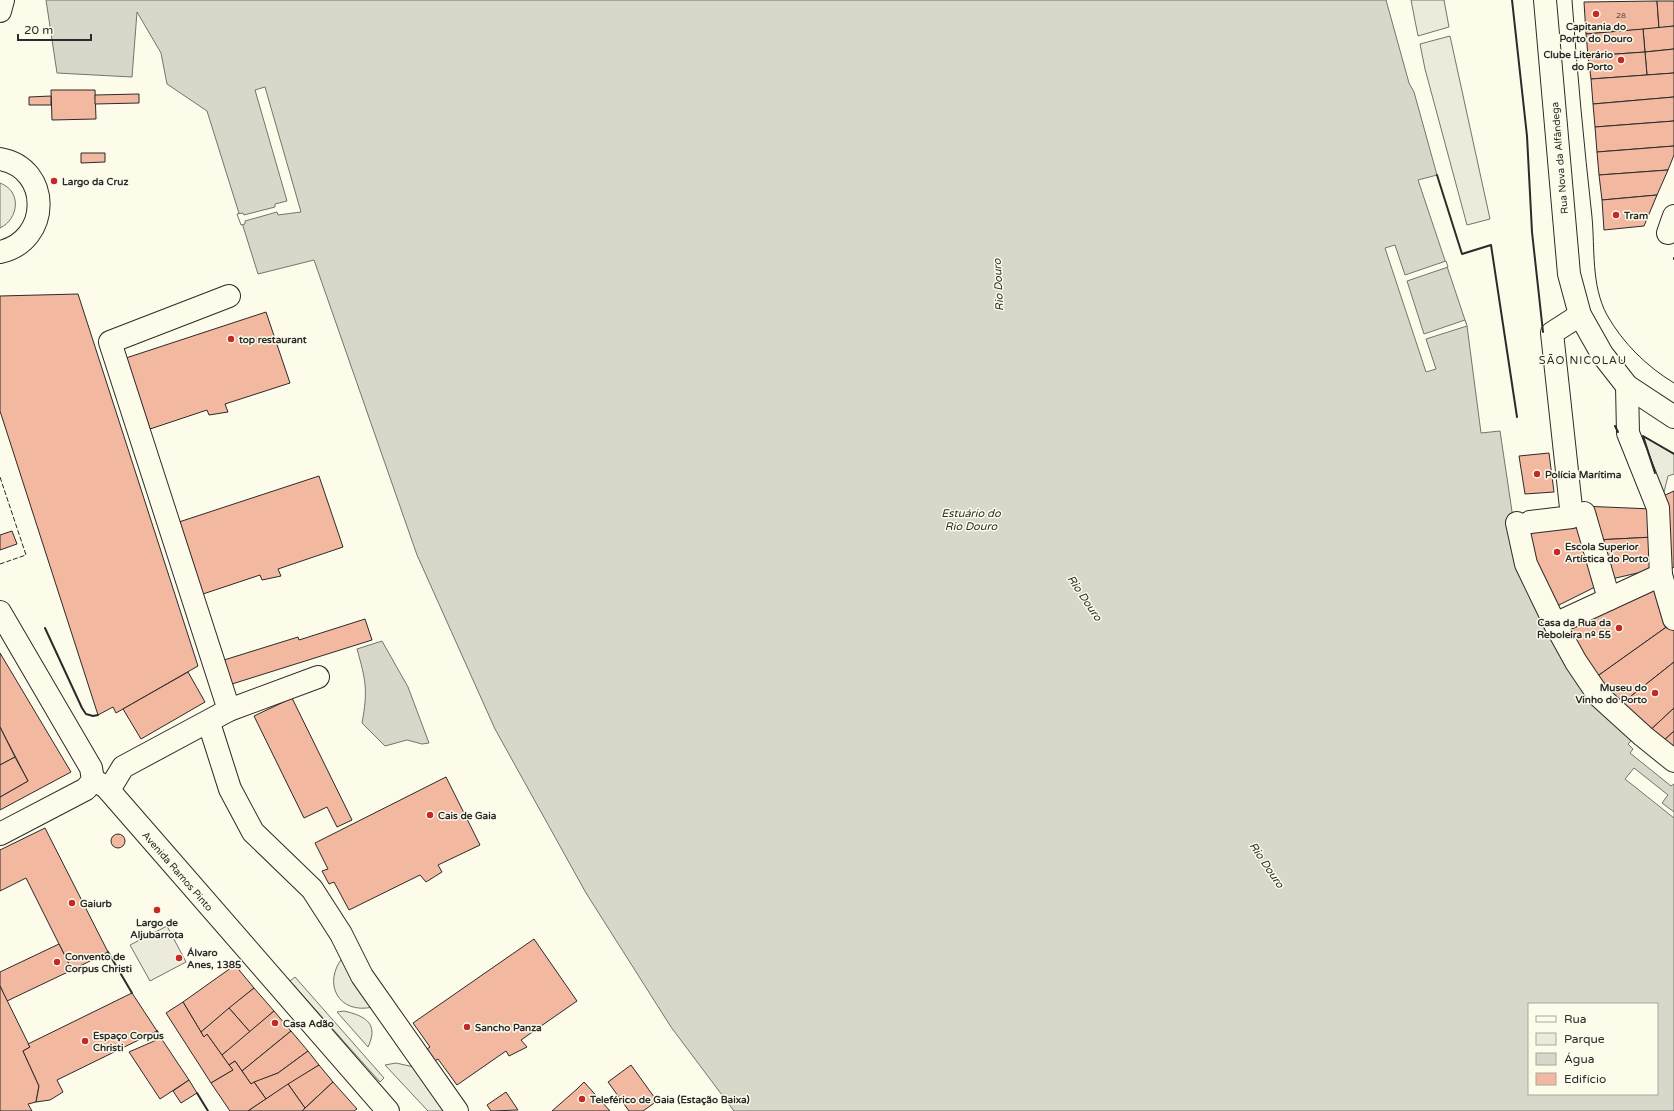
<svg xmlns="http://www.w3.org/2000/svg" width="1674" height="1111" font-family="'Varela Round',sans-serif">
  <rect width="100%" height="100%" fill="#fdfbea"/>
  <g fill="#ecebdb" stroke="#74746e">
    <polygon points="1411,0 1444,0 1449,27 1418,36"/>
    <polygon points="1450,36 1490,219 1467,225 1425,69 1420,44"/>
    <path d="M 0,183 C 22,191 19,219 0,228 Z"/>
    <polygon points="1643,436 1674,454 1674,474 1668,476 1663,496"/>
    <polygon points="167,926 186,962 150,981 130,945"/>
    <path d="M 343,957 L 373,1007 C 338,1015 322,983 343,957 Z"/>
    <polygon points="295,977 384,1078 380,1082 290,981"/>
    <path d="M 344,1011 C 366,1016 379,1024 368,1047 L 337,1012 Z"/>
    <polygon points="396,1063 414,1067 445,1111 428,1111 385,1065"/>
  </g>
  <g fill="#d8d7c9" stroke="#74746e" fill-rule="evenodd">
    <path d="M 46,0 L 1386,0 L 1409,83 L 1414,92 L 1437,175 L 1418,180 L 1467,326 L 1481,433 L 1500,431 L 1520,565 L 1634,738 L 1628,744 L 1633,749 L 1630,753 L 1671,786 L 1674,784 L 1674,1111 L 734,1111 L 671,1027 L 586,893 L 495,729 L 417,555 L 314,260 L 258,274 L 207,111 L 167,84 L 161,53 L 137,12 L 132,77 L 57,73 ZM 1529,1004 L 1657,1004 L 1657,1094 L 1529,1094 Z"/>
    <path d="M 382,641 L 408,687 L 429,743 L 422,744 L 407,740 L 385,746 L 362,723 C 368,690 366,681 357,649 Z"/>
  </g>
  <g fill="#fdfbea" stroke="#74746e">
    <polygon points="265,87 301,212 278,215 277,212 245,221 245,224 241,225 237,214 243,213 244,215 275,207 275,204 287,201 255,90"/>
    <polygon points="1395,245 1405,275 1446,261 1448,267 1407,281 1424,334 1465,320 1467,326 1426,339 1436,369 1426,372 1385,248"/>
    <polygon points="1634,768 1668,795 1662,803 1674,812 1674,818 1625,779"/>
  </g>
  <g fill="#f2b8a0" stroke="#2b2b2b">
    <polygon points="1657,1 1659,28 1586,34 1584,2"/>
    <polygon points="1657,1 1674,1 1674,26 1659,28"/>
    <polygon points="1674,26 1674,49 1645,52 1643,29"/>
    <polygon points="1643,29 1645,52 1588,56 1586,34"/>
    <polygon points="1674,49 1674,73 1647,75 1645,52"/>
    <polygon points="1645,52 1647,75 1591,79 1588,56"/>
    <polygon points="1674,73 1674,97 1593,104 1591,79"/>
    <polygon points="51,90 95,90 96,119 52,120"/>
    <polygon points="139,94 139,103 95,104 95,95"/>
    <polygon points="51,96 51,105 29,105 29,97"/>
    <polygon points="1674,97 1674,121 1595,127 1593,104"/>
    <polygon points="1674,121 1674,146 1597,152 1595,127"/>
    <polygon points="1674,146 1674,155 1668,170 1599,175 1597,152"/>
    <polygon points="81,153 105,153 105,162 81,163"/>
    <polygon points="1668,170 1657,195 1602,200 1599,175"/>
    <polygon points="1657,195 1644,226 1604,230 1602,200"/>
    <polygon points="78,294 198,666 116,713 113,707 98,715 0,411 0,296"/>
    <polygon points="266,312 290,383 225,404 228,412 209,415 207,410 150,429 126,358"/>
    <polygon points="1549,453 1554,492 1525,494 1519,456"/>
    <polygon points="319,476 343,547 278,569 281,576 262,580 260,575 203,594 179,522"/>
    <polygon points="1674,491 1674,567 1667,572 1663,496"/>
    <polygon points="1581,506 1652,509 1654,537 1596,540 1596,513 1584,513 1599,585 1551,609 1522,531"/>
    <polygon points="12,531 17,544 0,550 0,535"/>
    <polygon points="1654,537 1655,569 1607,580 1596,540"/>
    <polygon points="1658,582 1672,623 1592,680 1563,632"/>
    <polygon points="365,619 372,640 232,684 224,660 298,637 299,640"/>
    <polygon points="1672,623 1674,627 1674,662 1616,708 1592,680"/>
    <polygon points="0,653 71,772 0,810 0,797 28,781 0,727"/>
    <polygon points="1674,662 1674,708 1645,735 1616,708"/>
    <polygon points="188,672 205,702 141,739 123,709"/>
    <polygon points="292,698 352,820 337,827 327,807 304,818 254,716"/>
    <polygon points="1674,708 1674,731 1659,745 1645,735"/>
    <polygon points="0,727 15,757 0,765"/>
    <polygon points="1674,731 1674,757 1659,745"/>
    <polygon points="15,757 28,781 0,797 0,765"/>
    <polygon points="446,777 480,845 438,865 442,872 426,882 420,875 349,910 334,882 329,884 322,871 328,869 315,843"/>
    <polygon points="45,828 108,952 72,970 26,878 0,891 0,850"/>
    <circle cx="118" cy="841" r="7"/>
    <polygon points="534,939 577,1001 521,1040 527,1047 509,1056 506,1051 457,1085 438,1059 433,1062 425,1050 430,1047 413,1023"/>
    <polygon points="59,944 72,970 7,1001 0,986 0,972"/>
    <polygon points="235,965 254,988 201,1032 183,1002"/>
    <polygon points="0,986 30,1047 23,1051 39,1086 36,1102 28,1104 32,1111 0,1111"/>
    <polygon points="254,988 274,1011 250,1032 229,1008"/>
    <polygon points="132,993 157,1031 57,1080 63,1092 50,1100 36,1102 39,1086 23,1051 30,1047 28,1044"/>
    <polygon points="183,1002 204,1037 207,1034 233,1070 211,1083 166,1013"/>
    <polygon points="229,1008 250,1032 222,1055 207,1034 204,1037 201,1032"/>
    <polygon points="274,1011 291,1031 242,1071 235,1061 229,1065 222,1055"/>
    <polygon points="291,1031 308,1051 278,1073 251,1084 242,1071"/>
    <polygon points="161,1038 189,1080 160,1099 129,1052"/>
    <polygon points="308,1051 319,1065 266,1099 254,1082 278,1073"/>
    <polygon points="235,1061 251,1084 254,1082 266,1099 248,1111 230,1111 211,1083 233,1070 229,1065"/>
    <polygon points="319,1065 333,1082 305,1108 288,1084"/>
    <polygon points="631,1065 657,1101 643,1111 629,1111 608,1082"/>
    <polygon points="189,1080 197,1093 181,1103 173,1091"/>
    <polygon points="333,1082 357,1109 354,1111 302,1111"/>
    <polygon points="584,1082 610,1111 552,1111 577,1089"/>
    <polygon points="288,1084 305,1108 302,1111 248,1111"/>
    <polygon points="506,1092 518,1110 491,1111 487,1105"/>
  </g>
  <g fill="none" stroke-linecap="round" stroke-linejoin="round">
    <g stroke="#2b2b2b" stroke-width="24">
      <g id="street">
        <polyline points="1668,233 1674,216"/>
        <polyline points="1627,386 1628,433 1658,508 1661,575 1674,619"/>
        <polyline points="1584,513 1609,599"/>
        <polyline points="1530,522 1572,517 1552,333 1580,315"/>
        <polyline points="1517,523 1526,564 1555,624 1576,662 1599,696 1643,736 1674,761"/>
        <polyline points="1555,624 1661,575"/>
        <polyline points="229,710 318,677"/>
        <polyline points="209,723 230,789 253,832 312,889 341,934 362,976 457,1111"/>
        <polyline points="97,782 106,787 388,1111"/>
        <polyline points="109,790 123,767 229,710 110,342 229,296"/>
      </g>
    </g>
    <g stroke="#2b2b2b" stroke-width="24">
      <g id="secondary">
        <polyline points="0,11 3,0"/>
        <path d="M 0,159 C 52,168 51,241 0,252"/>
        <polyline points="0,612 91,768 93,780 86,789 0,834"/>
      </g>
    </g>
    <g stroke="#2b2b2b" stroke-width="24">
      <polyline id="primary" points="1545,0 1569,274 1580,315 1602,354 1627,386 1674,417"/>
    </g>
    <use href="#street" stroke="#fdfbea" stroke-width="22"/>
    <use href="#secondary" stroke="#fdfbea" stroke-width="22"/>
    <use href="#primary" stroke="#fdfbea" stroke-width="22"/>
    <path stroke="#2b2b2b" stroke-width="1" d="M 1572,0 C 1577,72 1584,144 1592,217 C 1595,249 1591,285 1607,315 C 1623,343 1646,366 1674,383"/>
    <polyline stroke="#2b2b2b" stroke-width="1" stroke-dasharray="5 2" stroke-linecap="butt" points="0,477 26,555 0,564"/>
    <g stroke="#2b2b2b" stroke-width="2">
      <polyline points="1512,0 1527,136 1532,232 1543,332"/>
      <polyline points="1437,175 1462,254 1491,245 1517,417"/>
      <polyline points="1674,258 1674,259"/>
      <polyline points="1615,426 1618,432"/>
      <polyline points="1655,473 1643,436 1674,454"/>
      <polyline points="45,628 82,708 86,714 93,716 98,715"/>
      <polyline points="108,952 132,993"/>
      <polyline points="157,1031 161,1038"/>
      <polyline points="197,1093 208,1111"/>
    </g>
  </g>
  <g fill="#c62828" stroke="#fdfbea" stroke-width="1.5">
    <circle cx="1596" cy="14" r="4"/>
    <circle cx="1621" cy="60" r="4"/>
    <circle cx="54" cy="181" r="4"/>
    <circle cx="1616" cy="215" r="4"/>
    <circle cx="231" cy="339" r="4"/>
    <circle cx="1537" cy="474" r="4"/>
    <circle cx="1557" cy="552" r="4"/>
    <circle cx="1619" cy="628" r="4"/>
    <circle cx="1655" cy="693" r="4"/>
    <circle cx="430" cy="815" r="4"/>
    <circle cx="72" cy="903" r="4"/>
    <circle cx="157" cy="910" r="4"/>
    <circle cx="179" cy="958" r="4"/>
    <circle cx="57" cy="962" r="4"/>
    <circle cx="275" cy="1023" r="4"/>
    <circle cx="467" cy="1027" r="4"/>
    <circle cx="85" cy="1041" r="4"/>
    <circle cx="582" cy="1099" r="4"/>
  </g>
  <g text-anchor="middle" stroke-width="3" stroke-linejoin="round" paint-order="stroke">
    <g font-size="8" fill="#5d4e48">
      <text x="1621" y="18">28</text>
    </g>
    <g font-size="10" font-weight="bold" fill="#2b2b2b" stroke="#fdfbea" text-anchor="start">
      <text x="1596" y="30" text-anchor="middle">Capitania do<tspan x="1596" dy="12">Porto do Douro</tspan></text>
      <text x="1613" y="58" text-anchor="end">Clube Literário<tspan x="1613" dy="12">do Porto</tspan></text>
      <text x="62" y="185">Largo da Cruz</text>
      <text x="1624" y="219">Tram</text>
      <text x="239" y="343">top restaurant</text>
      <text x="1545" y="478">Polícia Marítima</text>
      <text x="1565" y="550">Escola Superior<tspan x="1565" dy="12">Artística do Porto</tspan></text>
      <text x="1611" y="626" text-anchor="end">Casa da Rua da<tspan x="1611" dy="12">Reboleira nº 55</tspan></text>
      <text x="1647" y="691" text-anchor="end">Museu do<tspan x="1647" dy="12">Vinho do Porto</tspan></text>
      <text x="438" y="819">Cais de Gaia</text>
      <text x="80" y="907">Gaiurb</text>
      <text x="157" y="926" text-anchor="middle">Largo de<tspan x="157" dy="12">Aljubarrota</tspan></text>
      <text x="187" y="956">Álvaro<tspan x="187" dy="12">Anes, 1385</tspan></text>
      <text x="65" y="960">Convento de<tspan x="65" dy="12">Corpus Christi</tspan></text>
      <text x="283" y="1027">Casa Adão</text>
      <text x="475" y="1031">Sancho Panza</text>
      <text x="93" y="1039">Espaço Corpus<tspan x="93" dy="12">Christi</tspan></text>
      <text x="590" y="1103">Teleférico de Gaia (Estação Baixa)</text>
    </g>
    <g font-size="10" fill="#2b2b2b" stroke="#fdfbea">
      <text transform="translate(1559 158) rotate(-95)" y="4">Rua Nova da Alfândega</text>
      <text transform="translate(178 871) rotate(49)" y="4">Avenida Ramos Pinto</text>
    </g>
    <g font-size="11" font-style="italic" fill="#2b2b2b" stroke="#fdfbea">
      <text transform="translate(998 285) rotate(-93)" y="4">Rio Douro</text>
      <text x="971" y="517">Estuário do<tspan x="971" dy="13">Rio Douro</tspan></text>
      <text transform="translate(1085 598) rotate(56)" y="4">Rio Douro</text>
      <text transform="translate(1267 865) rotate(56)" y="4">Rio Douro</text>
    </g>
    <g font-size="11" letter-spacing="1" fill="#2b2b2b" stroke="#fdfbea">
      <text x="1583" y="364">SÃO NICOLAU</text>
    </g>
  </g>
  <rect x="1528" y="1003" width="130" height="92" fill="#fdfbea" stroke="#a9a89e"/>
  <rect x="1536" y="1016" width="20" height="6" fill="#fdfbea" stroke="#a9a89e"/>
  <text x="1564" y="1023" font-size="12" fill="#2b2b2b">Rua</text>
  <rect x="1536" y="1033" width="20" height="12" fill="#ecebdb" stroke="#a9a89e"/>
  <text x="1564" y="1043" font-size="12" fill="#2b2b2b">Parque</text>
  <rect x="1536" y="1053" width="20" height="12" fill="#d8d7c9" stroke="#a9a89e"/>
  <text x="1564" y="1063" font-size="12" fill="#2b2b2b">Água</text>
  <rect x="1536" y="1073" width="20" height="12" fill="#f2b8a0" stroke="#a9a89e"/>
  <text x="1564" y="1083" font-size="12" fill="#2b2b2b">Edifício</text>
  <path d="M18 34v6h73v-6" fill="none" stroke="#2b2b2b" stroke-width="2"/>
  <text x="24" y="34" font-size="12" fill="#2b2b2b" stroke="#fdfbea" stroke-width="3" paint-order="stroke">20 m</text>
</svg>
